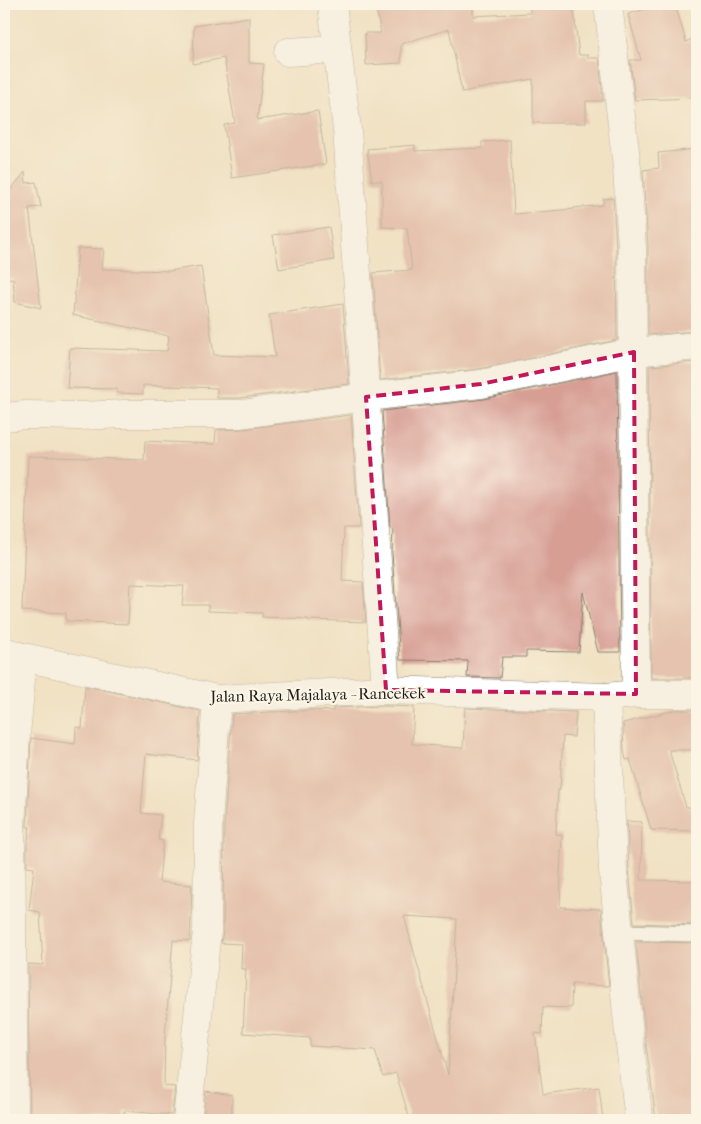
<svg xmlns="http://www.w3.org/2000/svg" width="701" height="1124" font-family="'IM FELL French Canon',serif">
  <rect width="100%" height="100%" fill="#fcf5e5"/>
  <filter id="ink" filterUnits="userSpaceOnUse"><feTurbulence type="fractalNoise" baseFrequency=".02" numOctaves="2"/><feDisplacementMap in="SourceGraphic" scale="10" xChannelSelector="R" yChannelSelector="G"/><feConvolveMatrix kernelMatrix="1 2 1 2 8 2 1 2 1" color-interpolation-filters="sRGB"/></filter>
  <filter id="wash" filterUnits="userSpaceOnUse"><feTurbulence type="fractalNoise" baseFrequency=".0096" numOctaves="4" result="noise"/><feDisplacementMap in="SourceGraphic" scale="20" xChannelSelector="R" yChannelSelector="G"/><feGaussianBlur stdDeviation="1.12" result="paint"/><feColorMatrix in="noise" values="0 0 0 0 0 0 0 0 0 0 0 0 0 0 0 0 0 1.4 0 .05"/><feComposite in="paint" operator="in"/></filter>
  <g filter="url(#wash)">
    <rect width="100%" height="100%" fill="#f1e2c4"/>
    <g id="blocks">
      <g fill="#d79e94" fill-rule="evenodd">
        <polygon points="375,4 473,4 473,16 530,13 530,4 573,4 579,55 588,55 588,58 599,58 603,101 586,101 586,123 533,123 533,79 462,92 449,29 401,44 401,63 366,65 365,33 381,33"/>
        <polygon points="664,4 675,4 686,42 694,38 697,59 697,98 635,100 630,60 641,60 628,14"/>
        <polygon points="249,17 249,63 264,64 257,120 318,111 326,164 232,178 224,125 235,123 224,58 193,64 194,26"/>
        <polygon points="510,140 514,214 574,209 574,208 603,205 603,199 613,198 616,249 617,340 479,369 380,380 373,273 412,270 407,228 382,227 382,181 372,181 367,149 415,145 415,151 482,148 482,142"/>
        <polygon points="697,149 697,331 648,335 648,247 643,170 659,168 658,153"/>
        <polygon points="25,172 26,183 36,182 41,207 29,208 41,308 15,302 13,278 4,279 4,198"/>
        <polygon points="329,227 334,260 279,269 273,235"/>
        <polygon points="78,248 104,249 102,269 169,271 201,266 214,355 275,357 269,315 343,304 349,384 240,398 217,398 217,388 143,385 143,394 117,393 117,389 67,388 70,348 167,351 169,336 73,315"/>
        <polygon points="697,362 697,616 695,616 694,678 651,678 649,366"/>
        <polygon points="617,371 620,652 598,652 583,592 579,652 526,651 526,657 502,657 500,678 467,677 468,661 400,660 392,553 393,529 390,528 382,411 484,399"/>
        <polygon points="351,415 359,528 344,528 342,581 363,582 366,622 308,620 308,619 262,617 262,613 208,611 208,605 182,605 184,586 130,584 128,624 66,621 66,613 22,611 28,456 144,460 145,441 215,444 216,430 243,429"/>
        <polygon points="85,686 200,711 197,760 146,754 141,813 161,815 158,840 163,841 159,882 192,885 190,941 173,940 172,952 165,1037 164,1086 175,1087 172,1115 124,1111 124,1120 30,1120 28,964 43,965 40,912 29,910 34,868 27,867 27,846 30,827 27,827 31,738 75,744 76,727 82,728"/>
        <path d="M 386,706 L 414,707 L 412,744 L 463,748 L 465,708 L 576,712 L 574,737 L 563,736 L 560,790 L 558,790 L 556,834 L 562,835 L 560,876 L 561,877 L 560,907 L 601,909 L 609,986 L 572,984 L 571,1008 L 543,1007 L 542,1034 L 535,1033 L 543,1094 L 599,1087 L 603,1120 L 410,1120 L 396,1073 L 383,1077 L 375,1050 L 310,1046 L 310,1038 L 243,1033 L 246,969 L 241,969 L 242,944 L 221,943 L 223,931 L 224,824 L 232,714 L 313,710 L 333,711 L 333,708 ZM 404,916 L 457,919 L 448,1075 Z"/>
        <polygon points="675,710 697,710 697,750 669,750 686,807 697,807 697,831 651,830 630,759 626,760 624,751 623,723"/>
        <polygon points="627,821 642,822 641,880 697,881 697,925 634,923 629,869"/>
        <polygon points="636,942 697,943 697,1120 656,1120 646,1043"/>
        <polygon points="206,1091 232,1095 232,1120 203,1120"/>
      </g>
    </g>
  </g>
  <g filter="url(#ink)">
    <use href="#blocks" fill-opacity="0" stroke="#867f70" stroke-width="1"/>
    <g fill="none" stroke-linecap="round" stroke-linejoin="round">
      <g stroke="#867f70" stroke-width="17">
        <polyline id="service" points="619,932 697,934"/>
      </g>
      <g stroke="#867f70" stroke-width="29">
        <g id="minor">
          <polyline points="332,4 347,130 386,690"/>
          <polyline points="608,4 627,168 632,248 636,694"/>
          <polyline points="288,52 337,49"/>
          <polyline points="4,417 26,415 79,416 124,414 241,414 366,397 481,384 634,352 697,346"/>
          <polyline points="606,697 613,870 630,1045 639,1120"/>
          <polyline points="14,1120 11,828 16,735 23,657"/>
          <polyline points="187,1120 207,931 208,823 217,699"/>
        </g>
      </g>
      <g stroke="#867f70" stroke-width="29">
        <polyline id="secondary" points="4,651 23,657 217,699 386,690 606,697 636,694 697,694"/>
      </g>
      <use href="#service" stroke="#fff" stroke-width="15"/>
      <use href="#minor" stroke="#fff" stroke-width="28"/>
      <use href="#secondary" stroke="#fff" stroke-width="28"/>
    </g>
  </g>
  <path d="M0 0H701V1124H0ZM 634,352 L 636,694 L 386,690 L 366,397 L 481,384 Z" fill="#f1e2c4" fill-opacity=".55" fill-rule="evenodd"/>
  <path fill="none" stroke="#c2185b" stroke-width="4" stroke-dasharray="10 6" stroke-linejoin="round" d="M 634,352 L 636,694 L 386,690 L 366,397 L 481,384 Z"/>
  <g text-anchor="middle" stroke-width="4.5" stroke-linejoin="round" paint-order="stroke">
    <g font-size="16" fill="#1c1c1c" stroke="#fcf5e5">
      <text transform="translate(318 694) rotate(-1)" y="6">Jalan Raya Majalaya - Rancekek</text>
    </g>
  </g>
  <rect width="701" height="1124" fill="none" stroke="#fcf5e5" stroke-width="20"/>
</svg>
